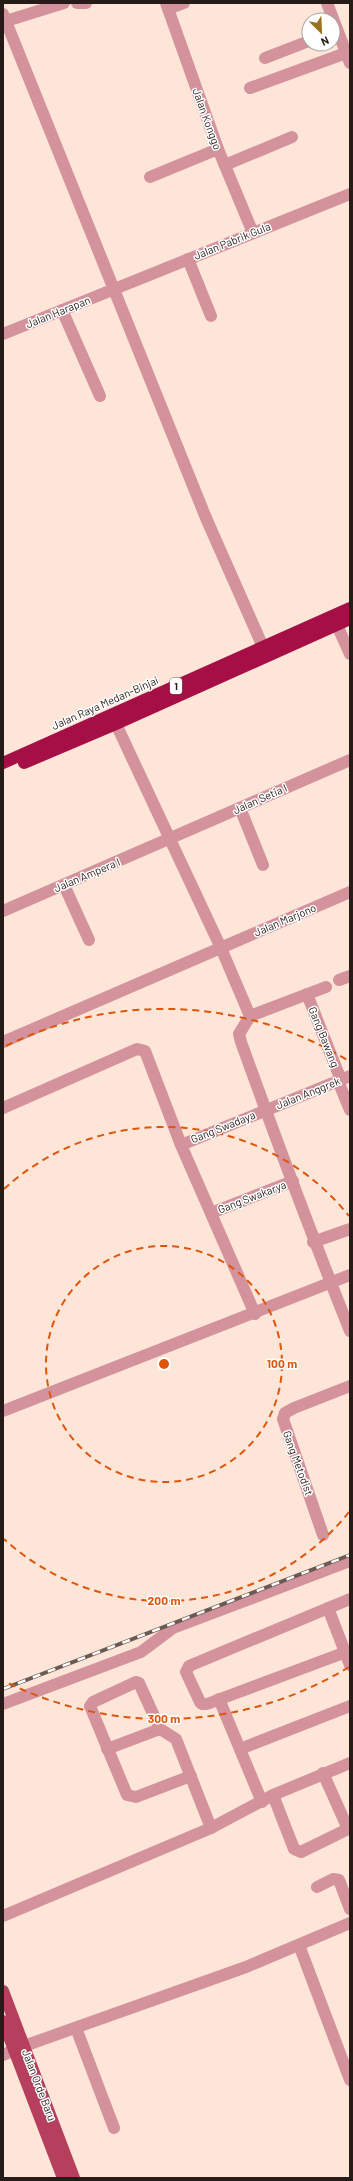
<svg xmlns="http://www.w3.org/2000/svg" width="353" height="2181" font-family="Barlow,sans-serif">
  <rect width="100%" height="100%" fill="#fde5d8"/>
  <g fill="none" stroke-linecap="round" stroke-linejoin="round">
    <g stroke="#d4929d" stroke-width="12">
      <polyline points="77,3 86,3"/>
      <polyline points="166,3 218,149 253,233"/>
      <polyline points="327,3 350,63"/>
      <polyline points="168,9 184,3"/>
      <polyline points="3,14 206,518 263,647"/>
      <polyline points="6,21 64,3"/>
      <polyline points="265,58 309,41"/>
      <polyline points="250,88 346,53"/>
      <polyline points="225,165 292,137"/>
      <polyline points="150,177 218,149"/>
      <polyline points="188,259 211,316"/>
      <polyline points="62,310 100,396"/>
      <polyline points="3,334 350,194"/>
      <polyline points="337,625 350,654"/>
      <path d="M 116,724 L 221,948 L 250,1016 L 239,1034 L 241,1042 C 276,1139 312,1236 350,1331"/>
      <polyline points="240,808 263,865"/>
      <polyline points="64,885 89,940"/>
      <polyline points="3,911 350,760"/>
      <polyline points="339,980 350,976"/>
      <polyline points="307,994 341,1080"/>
      <polyline points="250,1016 326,987"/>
      <polyline points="3,1042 350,892"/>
      <polyline points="338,1081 350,1110"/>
      <polyline points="3,1108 137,1049 145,1051 181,1145 255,1314"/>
      <polyline points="181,1145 350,1076"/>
      <polyline points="211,1213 293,1181"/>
      <polyline points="313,1242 350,1229"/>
      <polyline points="3,1411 350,1275"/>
      <polyline points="323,1535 283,1419 285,1413 294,1408 350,1386"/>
      <polyline points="328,1608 350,1665"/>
      <polyline points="346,1652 207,1704 202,1704 200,1702 186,1672 189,1666 350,1599"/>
      <polyline points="219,1699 262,1802"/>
      <polyline points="3,1704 141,1652 173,1628 350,1561"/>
      <polyline points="107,1749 160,1729"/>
      <polyline points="240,1749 350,1706"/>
      <polyline points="323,1773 348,1829"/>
      <polyline points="191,1776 136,1797 127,1795 90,1706 93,1702 136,1682 139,1683 160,1729 176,1739 211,1828"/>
      <polyline points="273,1795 294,1849 301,1852 350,1828"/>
      <polyline points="317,1887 333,1879 339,1880 350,1909"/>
      <polyline points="3,1916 211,1828 273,1795 350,1763"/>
      <polyline points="299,1945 350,2080"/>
      <polyline points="76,2028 114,2128"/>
      <polyline points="24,2046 246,1967 350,1923"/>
      <polyline points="3,2055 14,2050"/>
    </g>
    <g stroke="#b53f5d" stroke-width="12">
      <polyline points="3,1991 74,2178"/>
      <polyline points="3,2021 63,2178"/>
    </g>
    <g stroke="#a60f46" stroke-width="12">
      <polyline points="3,763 350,608"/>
      <polyline points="24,763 116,724 350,619"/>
    </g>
    <g stroke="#6a5a53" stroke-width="4">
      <polyline id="rail" points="3,1689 350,1555"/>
    </g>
    <use href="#rail" stroke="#fff" stroke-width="2.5" stroke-dasharray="8" stroke-linecap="butt"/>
  </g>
  <g fill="none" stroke="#de560c" stroke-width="2" stroke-dasharray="7 5">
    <circle cx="164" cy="1364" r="118"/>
    <path d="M349 1512A237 237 0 0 1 4 1539M4 1189A237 237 0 0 1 349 1216"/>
    <path d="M349 1667A355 355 0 0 1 6 1682M6 1046A355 355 0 0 1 349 1061"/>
  </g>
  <g text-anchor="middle" stroke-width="3" stroke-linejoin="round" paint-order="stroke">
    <rect fill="#fff" stroke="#675f5c" stroke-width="1" x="170" y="678" width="12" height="16" rx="3"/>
    <g font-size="10" font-weight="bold" fill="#261b16">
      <text x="176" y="690">1</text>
    </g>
    <g font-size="11" fill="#261b16" stroke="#fff">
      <text transform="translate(207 119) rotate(70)" y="4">Jalan Konggo</text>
      <text transform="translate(232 241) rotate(-22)" y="4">Jalan Pabrik Gula</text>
      <text transform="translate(58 312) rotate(-22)" y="4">Jalan Harapan</text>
      <text transform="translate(105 703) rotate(-24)" y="4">Jalan Raya Medan-Binjai</text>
      <text transform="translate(260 799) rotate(-24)" y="4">Jalan Setia I</text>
      <text transform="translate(87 875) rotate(-23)" y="4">Jalan Ampera I</text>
      <text transform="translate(285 920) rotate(-23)" y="4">Jalan Marjono</text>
      <text transform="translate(324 1037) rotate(68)" y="4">Gang Bawang</text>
      <text transform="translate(308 1093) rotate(-22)" y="4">Jalan Anggrek</text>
      <text transform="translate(223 1127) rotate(-22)" y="4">Gang Swadaya</text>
      <text transform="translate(252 1197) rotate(-21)" y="4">Gang Swakarya</text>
      <text transform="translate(298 1463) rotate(70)" y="4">Gang Metodist</text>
      <text transform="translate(39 2085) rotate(69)" y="4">Jalan Orde Baru</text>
    </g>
  </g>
  <circle cx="164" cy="1364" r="6" fill="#de560c" stroke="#fff" stroke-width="2"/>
  <g font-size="12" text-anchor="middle" font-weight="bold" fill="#de560c" stroke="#fff" stroke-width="3" stroke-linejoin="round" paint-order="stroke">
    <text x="282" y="1368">100 m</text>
    <text x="164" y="1605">200 m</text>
    <text x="164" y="1723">300 m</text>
  </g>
  <rect width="353" height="2181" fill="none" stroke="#261b16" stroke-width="8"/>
  <g transform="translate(321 32) rotate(156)"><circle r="19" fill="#ffffff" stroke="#a8a4a2"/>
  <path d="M0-3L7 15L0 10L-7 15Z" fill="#98731d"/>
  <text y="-6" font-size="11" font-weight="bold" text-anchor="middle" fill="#261b16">N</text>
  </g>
</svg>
